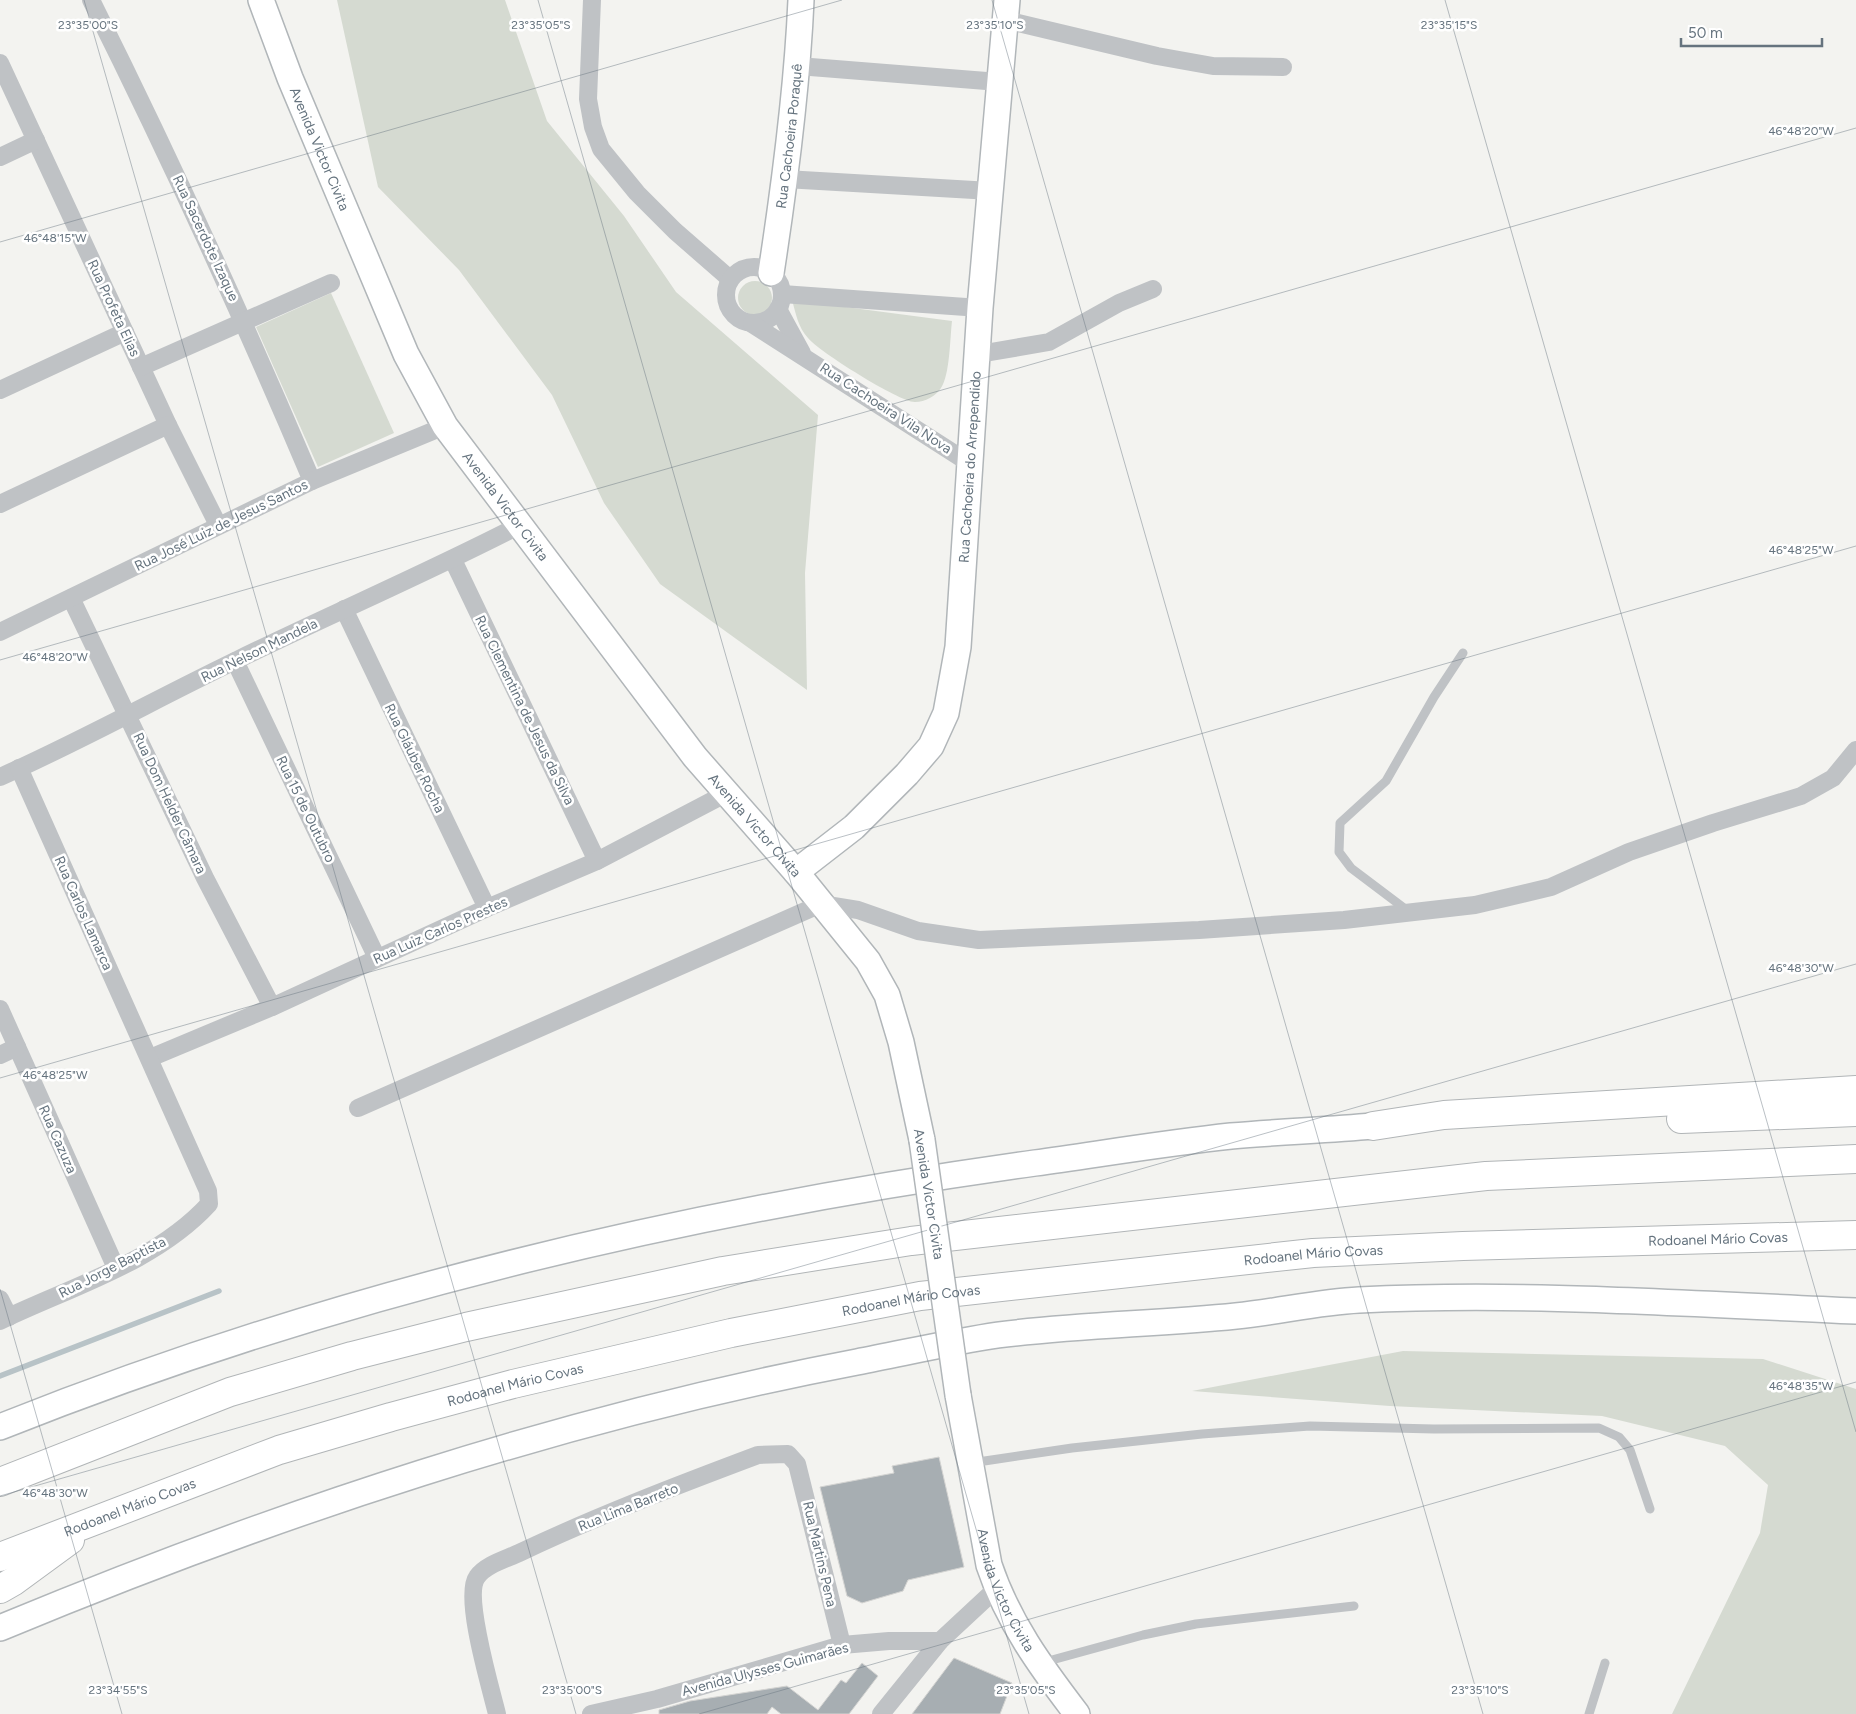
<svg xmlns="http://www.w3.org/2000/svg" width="1856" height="1714" font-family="Figtree,sans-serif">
  <rect width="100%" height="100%" fill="#f3f3f0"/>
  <g fill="#d5dad1">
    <polygon points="337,0 505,0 547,121 624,216 676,292 818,415 805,573 807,690 660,584 604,503 552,395 459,270 378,187"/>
    <circle cx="755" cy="298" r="17"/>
    <polygon points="331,293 394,433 318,467 256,327"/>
    <path d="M 792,300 L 952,321 C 950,337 950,375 941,388 C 936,396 925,402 915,402 C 901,403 818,351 808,338 C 798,327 796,314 792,300 Z"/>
    <polygon points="1403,1351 1763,1359 1856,1389 1856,1714 1672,1714 1760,1533 1768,1485 1725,1446 1602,1416 1390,1406 1192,1391"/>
  </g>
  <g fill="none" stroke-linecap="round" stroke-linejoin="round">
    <polyline stroke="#b8c3c7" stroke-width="5.5" points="0,1376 219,1291"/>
  </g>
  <g fill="#a7aeb2" stroke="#d4d4d2">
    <polygon points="939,1457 964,1567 908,1580 903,1591 862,1603 847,1596 820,1487 894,1473 892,1466"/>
    <polygon points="954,1658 1012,1683 1000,1714 912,1714"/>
    <polygon points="862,1663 878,1676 849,1714 781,1714 772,1707 767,1714 659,1714 659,1710 690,1701 787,1686 818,1710 841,1680 846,1683"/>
  </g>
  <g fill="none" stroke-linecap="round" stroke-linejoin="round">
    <g stroke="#b1b6b9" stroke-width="28">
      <g id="secondary">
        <path id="s1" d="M 261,0 L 290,78 L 406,354 L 445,426 L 695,757 L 796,872 L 868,961 L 887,995 L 901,1042 L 922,1140"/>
        <path id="s2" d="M 771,273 C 785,182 797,92 801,0"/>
        <path id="s3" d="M 796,872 L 854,827 L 907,774 L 931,746 L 946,713 L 958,647 L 980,308 L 1007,0"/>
        <path id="s4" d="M 958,1395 L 989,1565 C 1008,1622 1041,1667 1077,1714"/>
        <path d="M 0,1427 C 333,1294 680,1212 1035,1163 C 1100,1154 1166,1143 1231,1136 C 1278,1132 1326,1130 1373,1126"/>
        <path d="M 0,1628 C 277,1513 562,1418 857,1362 C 904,1353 951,1342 998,1335 C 1077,1325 1157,1324 1236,1316 C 1277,1312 1318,1302 1359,1300 C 1525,1292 1691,1304 1856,1311"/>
      </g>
    </g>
    <g stroke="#b1b5b7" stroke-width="30">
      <g id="highway">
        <polyline points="1681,1119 1856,1112"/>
        <polyline points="1373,1126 1444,1115 1856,1090"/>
        <polyline points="0,1482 230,1392 352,1356 466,1327 723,1271 911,1241 1486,1176 1856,1159"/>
        <path id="s5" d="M 0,1557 L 279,1450 L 391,1417 L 513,1384 L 731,1333 L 920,1296 L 1313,1253 L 1463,1246 L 1856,1235"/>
        <polyline points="0,1589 14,1581 70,1540"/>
      </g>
    </g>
    <g stroke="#bfc2c5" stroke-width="9">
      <polyline points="1408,911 1351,868 1339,852 1340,823 1386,781 1434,697 1463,653"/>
      <polyline points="971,1463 1072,1448 1202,1434 1310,1426 1434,1429 1599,1428 1619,1437 1630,1450 1650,1509"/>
      <polyline points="1041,1663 1143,1635 1196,1624 1354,1606"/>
      <polyline points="1589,1714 1605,1663"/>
    </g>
    <g stroke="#bfc2c5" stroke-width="18">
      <path d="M 91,0 C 170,158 243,318 312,481"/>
      <polyline points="592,0 588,99 593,127 601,149 637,193 675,231 730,279"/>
      <polyline points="1006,20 1157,56 1213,66 1283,67"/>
      <polyline points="0,63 168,425 218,525"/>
      <polyline points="798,66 999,82"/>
      <polyline points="0,157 36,140"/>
      <polyline points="785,179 991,191"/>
      <circle cx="754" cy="295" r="28"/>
      <polyline points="782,294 980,308"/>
      <polyline points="778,309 802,353"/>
      <polyline points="752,324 969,463"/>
      <polyline points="979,354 1049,342 1119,303 1153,289"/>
      <polyline points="141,367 331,283"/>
      <polyline points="0,390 125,332"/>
      <polyline points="0,504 168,425"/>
      <polyline points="453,560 597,861"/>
      <polyline points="71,598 205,878 272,1007"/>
      <polyline points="344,609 487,908"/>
      <polyline points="0,632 312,481 445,426"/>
      <polyline points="235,661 377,958"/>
      <path d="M 0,777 C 81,741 158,698 237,660 C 331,614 427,573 520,525"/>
      <polyline points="0,1009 116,1268"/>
      <polyline points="0,1055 17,1047"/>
      <polyline points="150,1058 272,1007 487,908 597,861 727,793"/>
      <polyline points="358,1108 821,904 858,910 918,931 979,940 1199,930 1344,920 1475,905 1551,887 1629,852 1713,823 1801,796 1833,778 1856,750"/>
      <polyline points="0,1299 9,1317"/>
      <path d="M 0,1321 C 70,1287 155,1263 209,1204 L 208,1191 L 19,768"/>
      <path d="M 497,1714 C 491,1689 463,1596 477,1577 C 485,1565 506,1559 519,1553 C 597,1516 678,1485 758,1455 L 788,1454 L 797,1464 L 842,1645"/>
      <polyline points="591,1714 657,1699 842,1645 889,1641 940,1641"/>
      <polyline points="881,1714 940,1641 997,1588"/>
    </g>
    <use href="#secondary" stroke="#fff" stroke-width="25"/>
    <use href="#highway" stroke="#fff" stroke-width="28"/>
    <g stroke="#b1b6b9" stroke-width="28" stroke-linecap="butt">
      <polyline id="secondary-bridge" points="922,1140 958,1395"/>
    </g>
    <use href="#secondary-bridge" stroke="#fff" stroke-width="25"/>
  </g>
  <path fill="none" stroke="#65737e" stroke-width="1" stroke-opacity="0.45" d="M 84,0 L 576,1714M 538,0 L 1029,1714M 992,0 L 1483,1714M 1445,0 L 1856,1432M 0,242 L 842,0M 0,660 L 1856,128M 0,1078 L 1856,546M 0,1289 L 122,1714M 0,1496 L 1856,964M 699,1714 L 1856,1382"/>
  <g text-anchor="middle" stroke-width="5" stroke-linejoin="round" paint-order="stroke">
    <g font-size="14" fill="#65737e" stroke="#fff">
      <text dy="5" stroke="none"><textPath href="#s2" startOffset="138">Rua Cachoeira Poraquê</textPath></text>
      <text dy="5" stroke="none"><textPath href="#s1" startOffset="160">Avenida Victor Civita</textPath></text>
      <text transform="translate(206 238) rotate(65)" y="5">Rua Sacerdote Izaque</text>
      <text transform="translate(114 308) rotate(65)" y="5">Rua Profeta Elias</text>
      <text transform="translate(886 408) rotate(33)" y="5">Rua Cachoeira Vila Nova</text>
      <text dy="5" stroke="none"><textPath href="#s3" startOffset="469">Rua Cachoeira do Arrependido</textPath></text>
      <text dy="5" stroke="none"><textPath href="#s1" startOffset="565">Avenida Victor Civita</textPath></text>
      <text transform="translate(221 525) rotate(-26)" y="5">Rua José Luiz de Jesus Santos</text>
      <text transform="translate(259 650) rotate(-26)" y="5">Rua Nelson Mandela</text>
      <text transform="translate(525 710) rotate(64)" y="5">Rua Clementina de Jesus da Silva</text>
      <text transform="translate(415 758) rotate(64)" y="5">Rua Gláuber Rocha</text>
      <text transform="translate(170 803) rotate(65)" y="5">Rua Dom Helder Câmara</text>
      <text transform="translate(306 809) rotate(64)" y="5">Rua 15 de Outubro</text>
      <text dy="5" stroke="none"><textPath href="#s1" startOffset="970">Avenida Victor Civita</textPath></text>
      <text transform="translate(84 913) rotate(66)" y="5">Rua Carlos Lamarca</text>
      <text transform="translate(440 930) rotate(-24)" y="5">Rua Luiz Carlos Prestes</text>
      <text transform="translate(58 1139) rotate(66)" y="5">Rua Cazuza</text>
      <text transform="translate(929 1194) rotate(81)" y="5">Avenida Victor Civita</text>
      <text dy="5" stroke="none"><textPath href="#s5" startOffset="1759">Rodoanel Mário Covas</textPath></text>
      <text dy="5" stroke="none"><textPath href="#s5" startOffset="1354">Rodoanel Mário Covas</textPath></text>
      <text transform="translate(112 1267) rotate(-27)" y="5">Rua Jorge Baptista</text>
      <text dy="5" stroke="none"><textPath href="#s5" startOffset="949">Rodoanel Mário Covas</textPath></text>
      <text dy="5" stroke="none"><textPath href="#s5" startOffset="544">Rodoanel Mário Covas</textPath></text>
      <text dy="5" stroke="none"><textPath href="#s5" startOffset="139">Rodoanel Mário Covas</textPath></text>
      <text transform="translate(628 1507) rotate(-22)" y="5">Rua Lima Barreto</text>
      <text transform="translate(820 1554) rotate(77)" y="5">Rua Martins Pena</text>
      <text dy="5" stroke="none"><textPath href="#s4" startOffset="202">Avenida Victor Civita</textPath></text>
      <text transform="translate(765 1669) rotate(-15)" y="5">Avenida Ulysses Guimarães</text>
    </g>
  </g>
  <g font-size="12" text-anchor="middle" fill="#65737e" stroke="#fff" stroke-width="5" stroke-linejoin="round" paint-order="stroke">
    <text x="88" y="29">23°35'00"S</text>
    <text x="541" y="29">23°35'05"S</text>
    <text x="995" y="29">23°35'10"S</text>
    <text x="1449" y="29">23°35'15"S</text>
    <text x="1801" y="135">46°48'20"W</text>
    <text x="55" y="242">46°48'15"W</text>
    <text x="1801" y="554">46°48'25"W</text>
    <text x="55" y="661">46°48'20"W</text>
    <text x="1801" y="972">46°48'30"W</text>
    <text x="55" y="1079">46°48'25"W</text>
    <text x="1801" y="1390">46°48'35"W</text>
    <text x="55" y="1497">46°48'30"W</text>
    <text x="118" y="1694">23°34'55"S</text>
    <text x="572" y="1694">23°35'00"S</text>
    <text x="1026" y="1694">23°35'05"S</text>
    <text x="1480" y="1694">23°35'10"S</text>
  </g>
  <path d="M1681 38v8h141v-8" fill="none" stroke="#65737e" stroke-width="2.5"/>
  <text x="1688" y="38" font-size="15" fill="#65737e" stroke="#ffffff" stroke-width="4" paint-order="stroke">50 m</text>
</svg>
